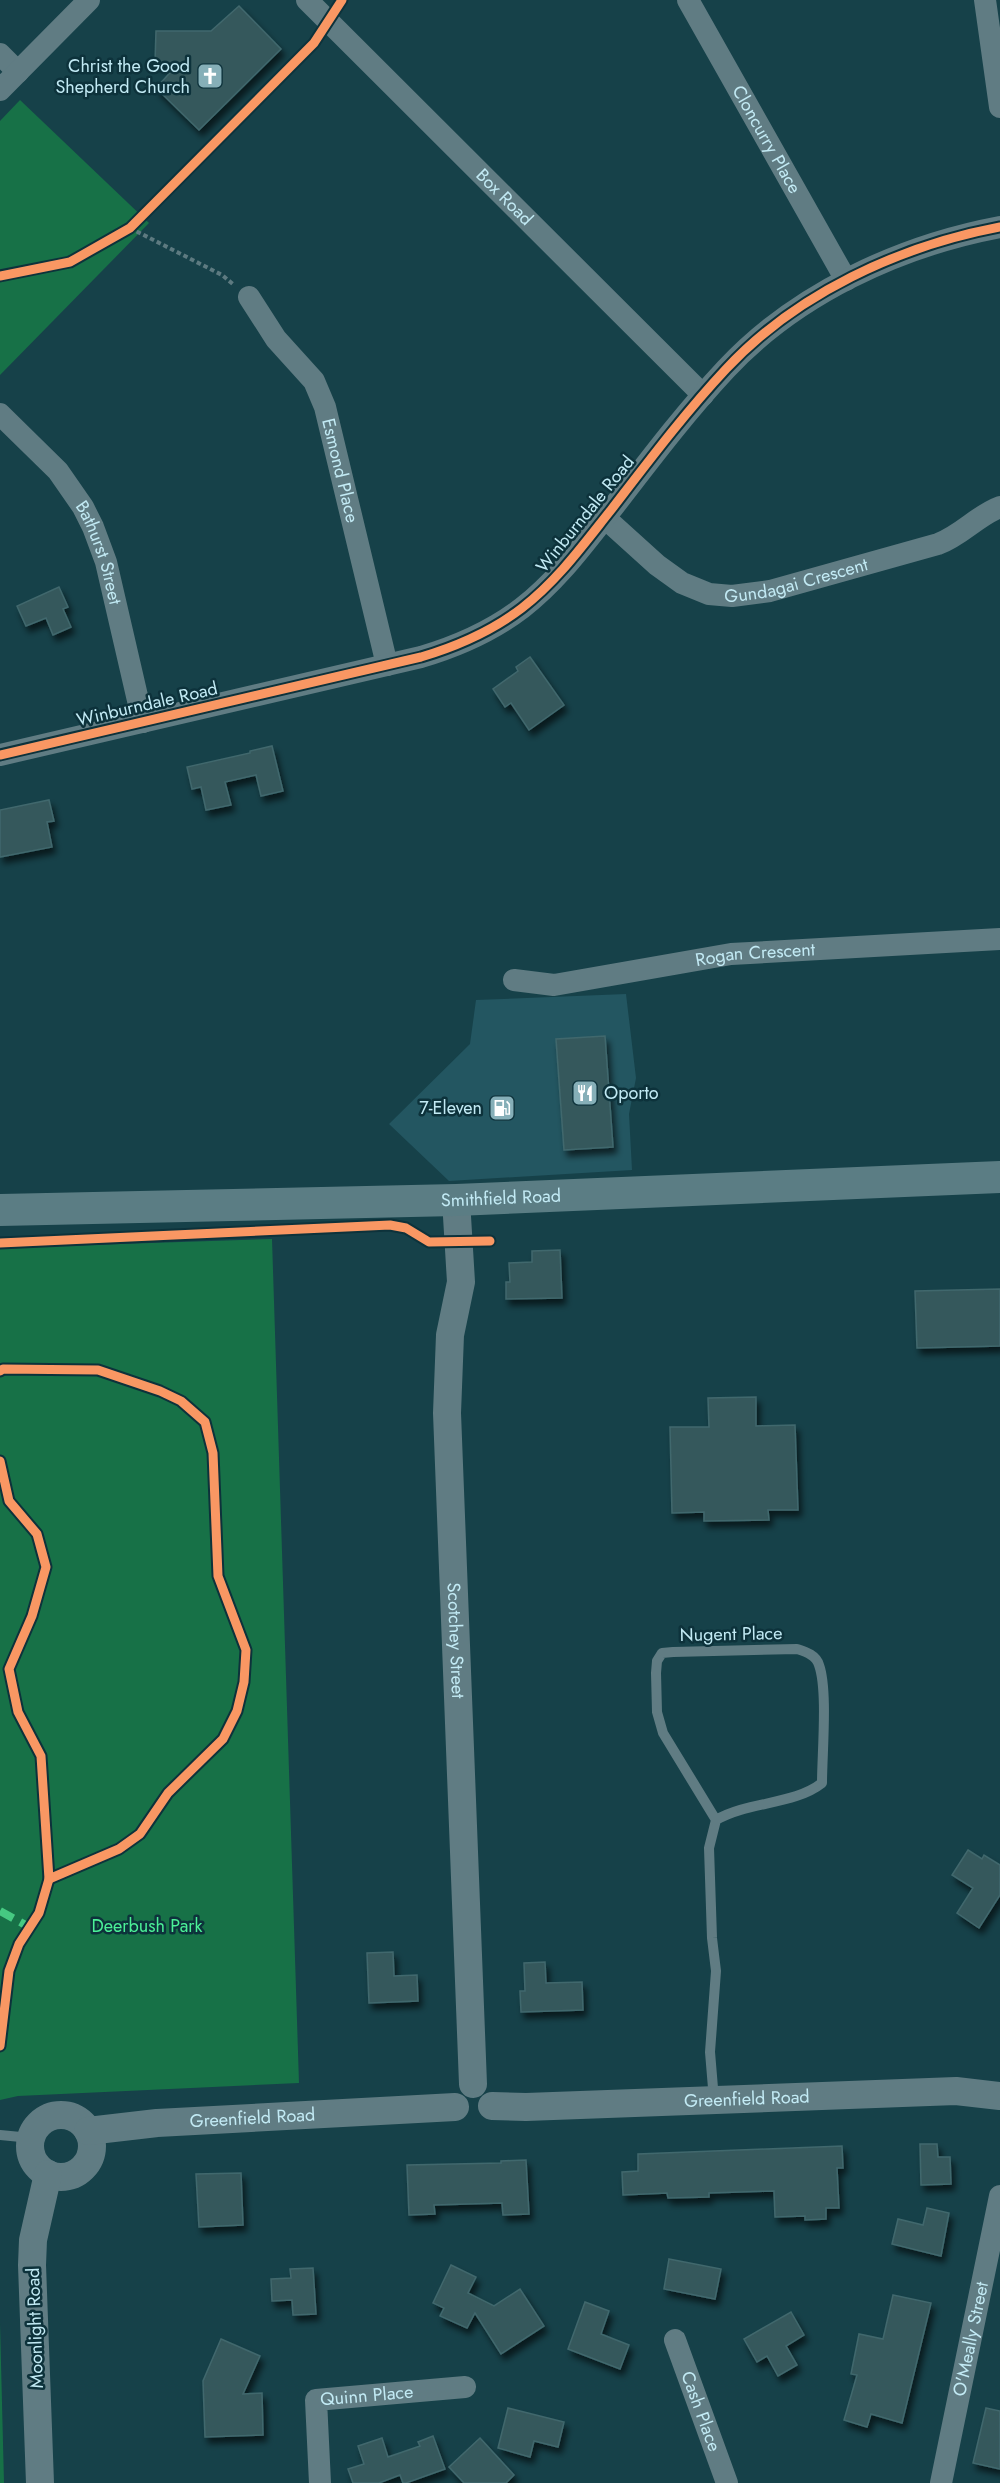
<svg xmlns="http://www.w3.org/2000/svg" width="1000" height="2483" font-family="Jost,sans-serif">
  <defs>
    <filter id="shadow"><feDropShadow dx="3.5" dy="6" stdDeviation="3" flood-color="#0009"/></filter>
  </defs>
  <rect width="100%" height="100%" fill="#164149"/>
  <polygon fill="#235661" points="626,994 636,1078 629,1114 632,1170 449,1181 389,1124 470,1044 476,1000"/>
  <g fill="#177147">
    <polygon points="20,100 149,223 0,375 0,121"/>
    <polygon points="272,1239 299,2083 18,2096 0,2100 0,1248"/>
    <polygon points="0,2323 4,2483 0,2483"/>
  </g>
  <g fill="#36585c" stroke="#41686d" stroke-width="1.5" filter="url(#shadow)">
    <polygon points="239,6 281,49 199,130 156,88 178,64 155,63 156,31 211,31"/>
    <polygon points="59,587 68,607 63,609 71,627 53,635 46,618 26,626 17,606"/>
    <polygon points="530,657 564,705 529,730 511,703 505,707 493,689 518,671 516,667"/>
    <polygon points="272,746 283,791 261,796 256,775 225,782 231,805 206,810 201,787 192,789 187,767 250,753 250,751"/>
    <polygon points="49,800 54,821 47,822 52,847 0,857 0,810"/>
    <polygon points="605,1036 613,1147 564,1150 556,1039"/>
    <polygon points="560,1250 562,1298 506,1299 506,1282 510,1282 509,1263 532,1262 532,1251"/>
    <polygon points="1000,1289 1000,1346 917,1348 915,1291"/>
    <polygon points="756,1397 756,1426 795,1425 798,1510 768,1510 769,1520 704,1521 704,1512 672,1513 670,1427 709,1427 708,1398"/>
    <polygon points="968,1850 982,1859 984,1855 1000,1865 1000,1895 979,1928 957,1913 973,1888 952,1875"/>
    <polygon points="393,1952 394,1976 417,1975 418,2001 369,2003 367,1953"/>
    <polygon points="545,1962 546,1983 582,1982 583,2010 521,2012 520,1991 525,1991 524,1963"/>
    <polygon points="920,2144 937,2144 938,2157 950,2157 951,2184 921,2185"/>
    <polygon points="842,2146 843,2168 837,2168 839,2208 826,2208 826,2219 805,2220 805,2216 775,2217 774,2191 709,2193 709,2197 668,2198 667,2193 623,2195 622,2172 638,2171 638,2154"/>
    <polygon points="526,2160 529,2214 503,2215 502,2203 434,2205 435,2214 409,2215 407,2165 501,2163 501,2161"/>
    <polygon points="241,2173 243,2225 199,2227 196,2174"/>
    <polygon points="927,2208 949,2213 941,2256 892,2244 898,2219 923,2225"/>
    <polygon points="669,2259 721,2269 715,2299 664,2289"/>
    <polygon points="451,2265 476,2277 468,2293 494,2306 520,2289 544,2326 501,2354 475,2313 467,2328 440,2316 444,2308 433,2303"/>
    <polygon points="313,2268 316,2314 293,2315 292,2300 272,2301 271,2279 291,2278 290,2269"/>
    <polygon points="893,2295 931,2303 902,2423 871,2414 867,2427 844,2420 857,2375 851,2374 859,2334 883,2339"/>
    <polygon points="585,2302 609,2311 601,2334 629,2345 620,2369 568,2349"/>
    <polygon points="791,2312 804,2335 786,2346 797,2365 778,2376 767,2356 757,2362 744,2339"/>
    <polygon points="221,2339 260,2356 243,2394 262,2393 263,2435 205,2437 203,2381"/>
    <polygon points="508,2408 564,2422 558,2447 534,2441 530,2457 498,2448"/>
    <polygon points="986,2408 1000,2411 1000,2469 973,2463"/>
    <polygon points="433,2436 445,2469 406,2483 403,2483 400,2475 379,2483 353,2483 348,2469 364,2464 358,2446 382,2438 388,2457 420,2446 418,2442"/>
    <polygon points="480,2438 514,2475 506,2483 464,2483 449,2467"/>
  </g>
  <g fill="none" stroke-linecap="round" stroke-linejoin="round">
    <polyline stroke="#5d7a80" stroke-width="4" stroke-dasharray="4.5 3" stroke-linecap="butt" points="130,228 222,275 234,285"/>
    <g stroke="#607c83" stroke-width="10">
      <path d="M 714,2100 L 710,2052 L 716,1971 L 712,1938 L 709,1848 L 716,1820 C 749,1801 794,1805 822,1783 C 822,1754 828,1690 819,1665 C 816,1655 806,1652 797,1649 L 673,1652 L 662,1653 L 657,1661 L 656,1673 L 657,1712 L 663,1733 L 716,1820"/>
      <polyline points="0,2135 31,2138"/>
    </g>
    <g stroke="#607c83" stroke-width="22">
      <path id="s1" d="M 307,0 L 703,395"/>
      <path id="s2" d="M 688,0 L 846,280"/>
      <polyline points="985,0 1000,107"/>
      <polyline points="0,54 18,72"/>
      <polyline points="0,90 89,0"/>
      <path id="s3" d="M 249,297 L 276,339 L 314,381 L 325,407 L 387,665"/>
      <path id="s4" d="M 0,414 L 58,471 L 83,507 L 93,527 L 106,562 L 143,722"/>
      <path id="s5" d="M 605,518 L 657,565 L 682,583 L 709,594 L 732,596 L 770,591 L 938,544 C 962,535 978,515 1000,507"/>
      <path d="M 0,755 L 421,657 C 458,646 492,631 522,608 C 558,580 583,545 611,510 C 648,462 684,414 726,369 C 796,294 899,246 1000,227"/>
      <path id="s6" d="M 514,980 L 554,985 L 731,954 L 1000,939"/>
      <path id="s7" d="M 675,2340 L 727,2483"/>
      <path id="s8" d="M 320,2483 L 316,2400 L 465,2387"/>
      <path id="s9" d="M 941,2483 L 1000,2196"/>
    </g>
    <g stroke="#607c83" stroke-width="28">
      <path id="s10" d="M 456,1200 L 461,1282 L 450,1335 L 447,1413 L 473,2084"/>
      <path id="s11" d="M 492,2106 L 526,2107 L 956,2091 L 1000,2096"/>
      <circle cx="61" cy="2146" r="31"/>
      <path id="s12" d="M 88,2131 L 157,2123 L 455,2107"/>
      <polyline points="40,2483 32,2265 33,2240 48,2174"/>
    </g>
    <path stroke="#5b7d84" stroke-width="32" id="s13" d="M 0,1210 L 456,1200 L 1000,1177"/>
    <polyline stroke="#46c982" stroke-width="8" stroke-dasharray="15 8" stroke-linecap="butt" points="0,1911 31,1928"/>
    <g stroke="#0d323b" stroke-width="13">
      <g id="cycleway">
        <polyline points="0,276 70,262 130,228 314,43 342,0"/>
        <path d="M 0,755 L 421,657 C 458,646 492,631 522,608 C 558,580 583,545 611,510 C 648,462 684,414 726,369 C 796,294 899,246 1000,227"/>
        <polyline points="0,1243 390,1225 406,1228 429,1242 490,1241"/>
        <polyline points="0,1371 3,1369 98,1370 160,1391 181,1401 205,1422 213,1453 218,1576 246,1650 244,1682 237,1711 223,1739 168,1793 140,1834 119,1849 49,1879"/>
        <polyline points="0,1461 9,1501 37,1534 46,1567 32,1616 9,1669 18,1712 41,1756 49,1879 39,1913 19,1944 9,1971 0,2046"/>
      </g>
    </g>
    <use href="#cycleway" stroke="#f99763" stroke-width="9"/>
  </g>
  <defs>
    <g id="church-square" transform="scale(1.35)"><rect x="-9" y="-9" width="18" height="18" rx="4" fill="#86afb8" stroke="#0d323b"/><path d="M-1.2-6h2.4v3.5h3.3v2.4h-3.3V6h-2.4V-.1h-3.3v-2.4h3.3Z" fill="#fff"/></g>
    <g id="restaurant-square" transform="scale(1.35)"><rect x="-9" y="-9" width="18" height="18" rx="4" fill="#86afb8" stroke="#0d323b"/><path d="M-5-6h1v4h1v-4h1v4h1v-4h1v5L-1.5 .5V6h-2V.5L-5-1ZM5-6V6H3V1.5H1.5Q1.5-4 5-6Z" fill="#fff"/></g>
    <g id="fuel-square" transform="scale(1.35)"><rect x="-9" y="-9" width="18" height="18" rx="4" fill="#86afb8" stroke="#0d323b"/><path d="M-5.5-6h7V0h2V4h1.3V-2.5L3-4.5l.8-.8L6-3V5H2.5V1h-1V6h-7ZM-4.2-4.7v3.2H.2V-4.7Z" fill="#fff"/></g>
  </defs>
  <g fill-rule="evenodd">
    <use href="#church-square" x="210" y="76"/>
    <use href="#restaurant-square" x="585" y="1093"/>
    <use href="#fuel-square" x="502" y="1108"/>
  </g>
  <g text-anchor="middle" stroke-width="5" stroke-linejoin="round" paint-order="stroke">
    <g font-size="18" fill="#c2eaf4" stroke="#0d323b" text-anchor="end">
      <text x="190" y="72">Christ the Good<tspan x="190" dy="21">Shepherd Church</tspan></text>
      <text x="604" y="1099" text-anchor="start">Oporto</text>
      <text x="482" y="1114">7-Eleven</text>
    </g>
    <g font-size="18" fill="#c2eaf4" stroke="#0d323b">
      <text dy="6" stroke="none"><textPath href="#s2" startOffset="160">Cloncurry Place</textPath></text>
      <text dy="6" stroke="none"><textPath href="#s1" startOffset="279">Box Road</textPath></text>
      <text dy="6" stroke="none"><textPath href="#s3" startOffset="200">Esmond Place</textPath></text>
      <text transform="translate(585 514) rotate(-51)" y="6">Winburndale Road</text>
      <text dy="6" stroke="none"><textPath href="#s4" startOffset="174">Bathurst Street</textPath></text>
      <text dy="6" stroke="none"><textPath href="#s5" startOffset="219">Gundagai Crescent</textPath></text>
      <text transform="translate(147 704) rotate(-13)" y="6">Winburndale Road</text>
      <text dy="6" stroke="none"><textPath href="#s6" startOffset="244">Rogan Crescent</textPath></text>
      <text dy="6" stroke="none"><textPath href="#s13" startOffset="501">Smithfield Road</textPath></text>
      <text transform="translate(731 1634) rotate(-1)" y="6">Nugent Place</text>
      <text dy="6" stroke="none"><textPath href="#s10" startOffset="442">Scotchey Street</textPath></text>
      <text dy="6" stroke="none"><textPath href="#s11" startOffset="255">Greenfield Road</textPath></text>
      <text dy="6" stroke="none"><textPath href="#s12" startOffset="165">Greenfield Road</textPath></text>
      <text transform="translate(35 2328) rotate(-92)" y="6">Moonlight Road</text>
      <text dy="6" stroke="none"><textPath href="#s9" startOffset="147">O'Meally Street</textPath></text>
      <text dy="6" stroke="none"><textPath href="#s8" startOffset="134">Quinn Place</textPath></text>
      <text dy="6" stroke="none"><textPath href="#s7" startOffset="76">Cash Place</textPath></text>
    </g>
    <g font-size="18" fill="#4bf197" stroke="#0d323b">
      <text x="147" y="1932">Deerbush Park</text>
    </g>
  </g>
</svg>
